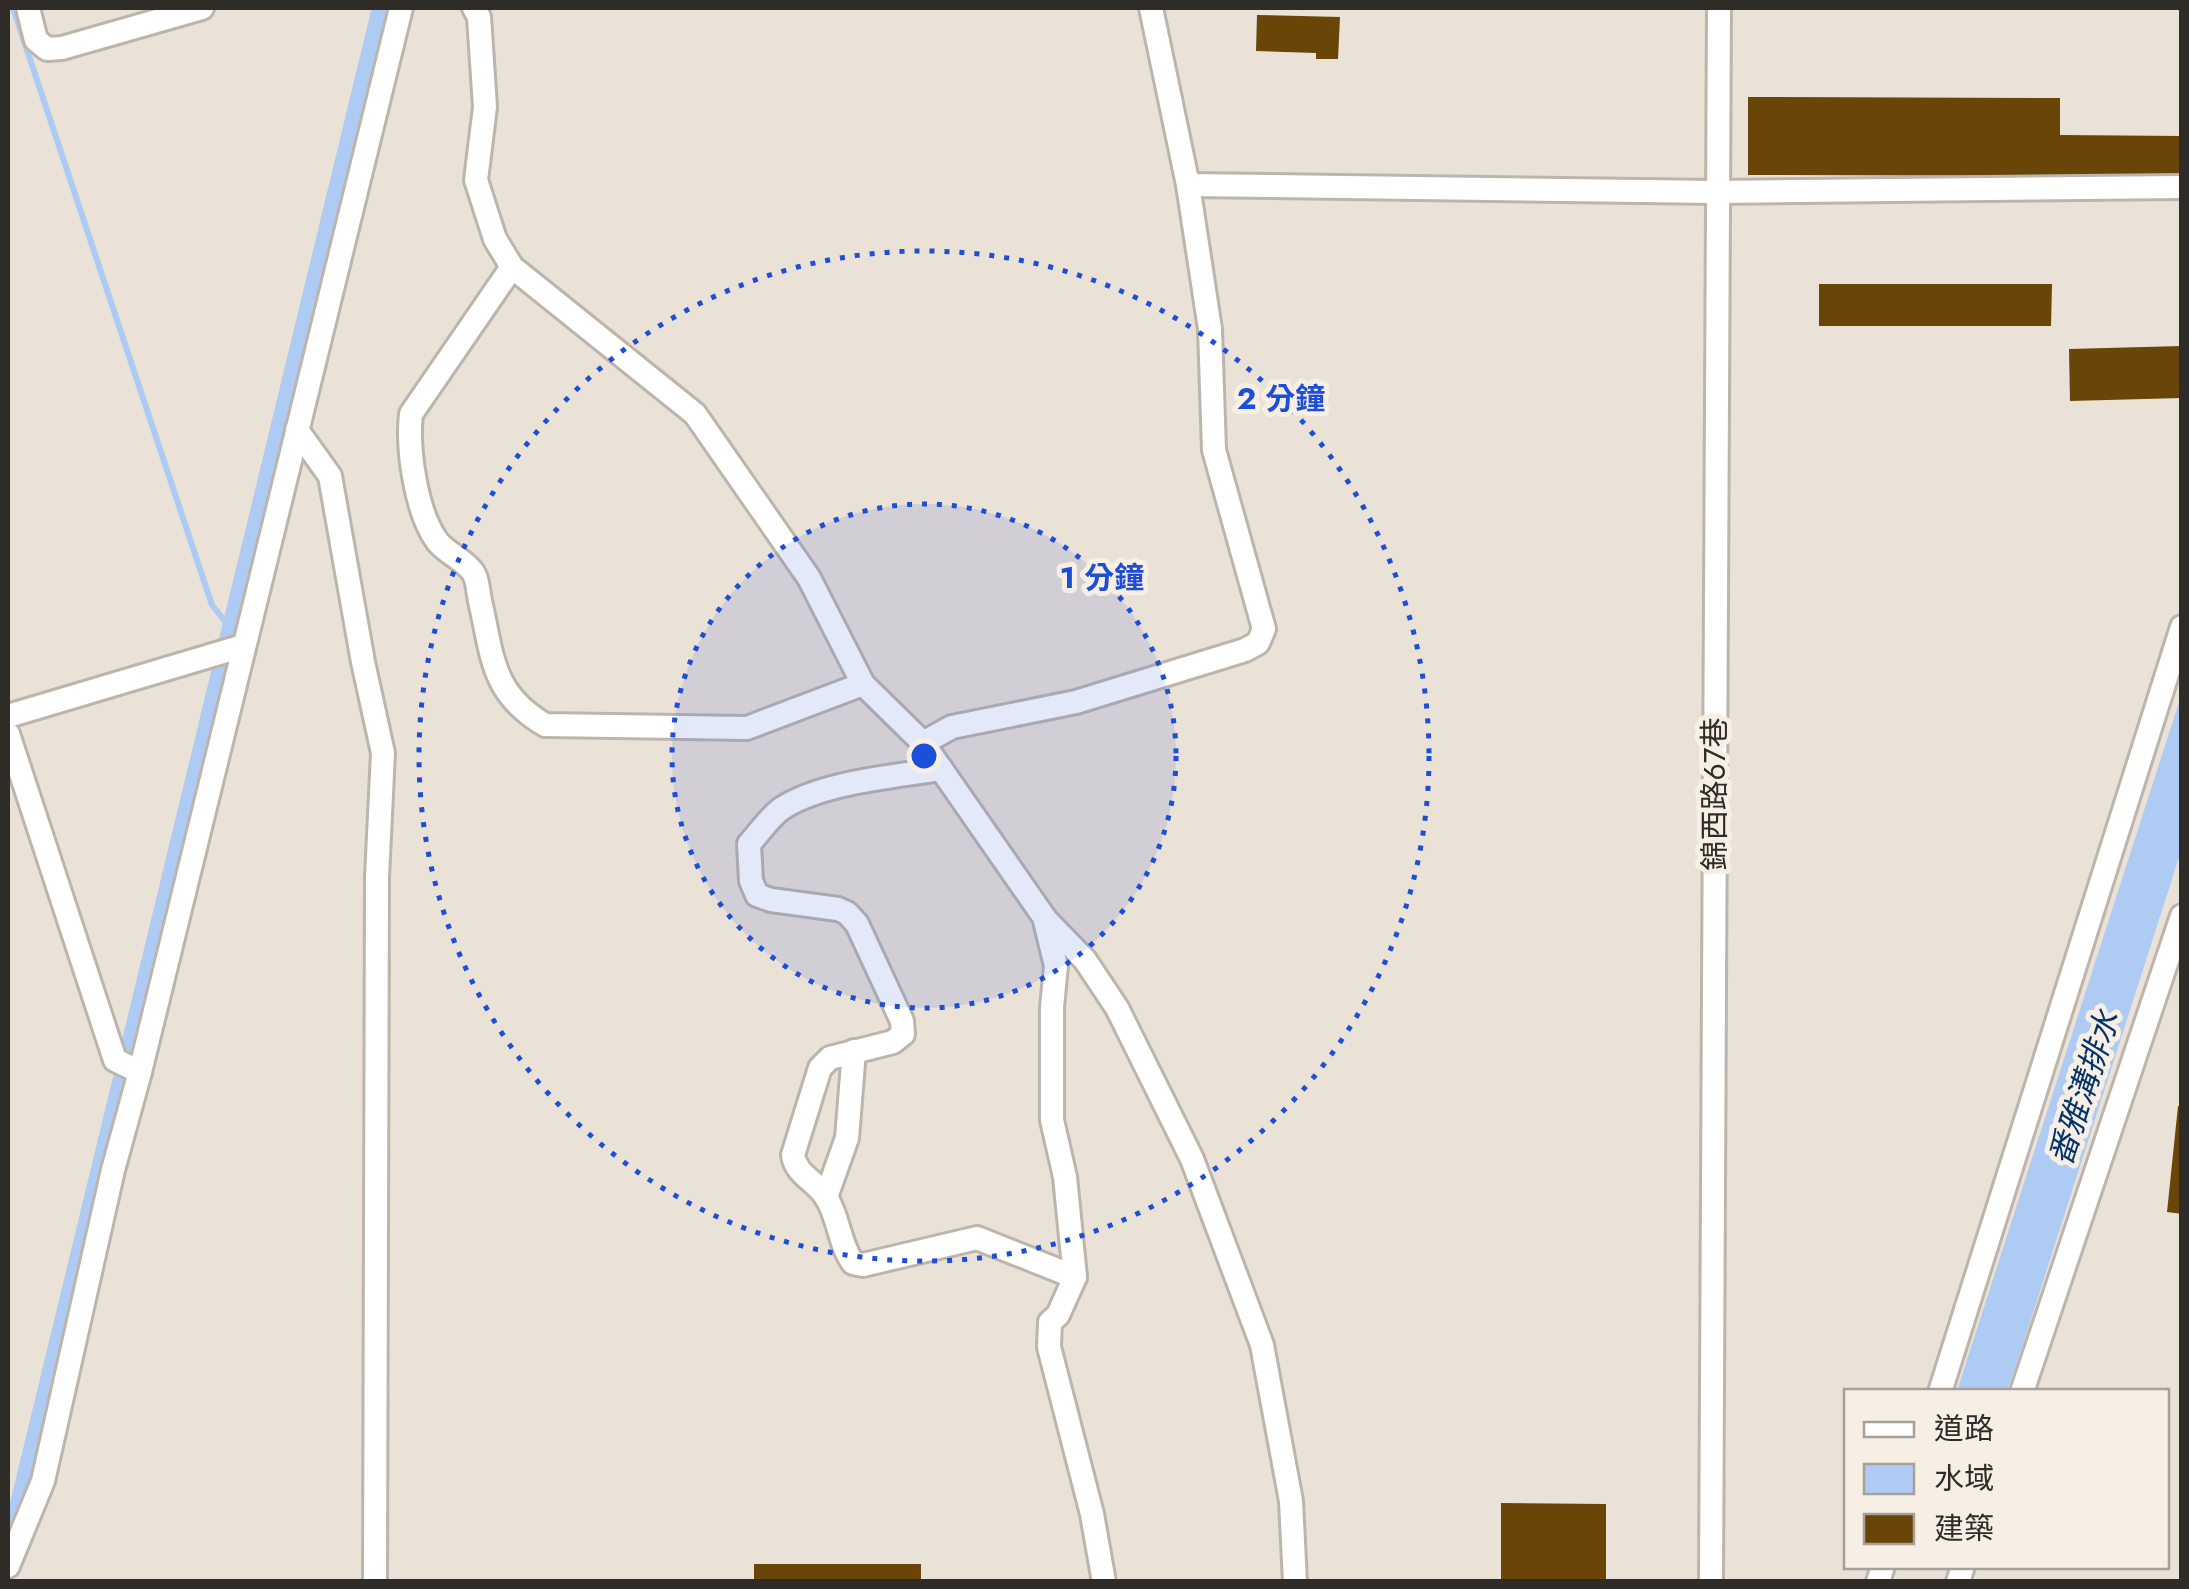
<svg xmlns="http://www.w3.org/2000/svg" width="2189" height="1589" font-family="Jost,'Noto Sans TC',sans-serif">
  <rect width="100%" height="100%" fill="#eae1d7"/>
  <polygon fill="#aecbf3" points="2181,696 2181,851 2016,1366 2007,1391 1957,1391"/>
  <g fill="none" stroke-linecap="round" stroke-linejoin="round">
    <polyline stroke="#aecbf3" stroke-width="6" points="13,8 212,605 232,630"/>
    <polyline stroke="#aecbf3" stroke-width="22" points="8,1531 21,1504 383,8"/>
  </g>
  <g fill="#694508">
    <polygon points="1257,15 1340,17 1338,59 1316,59 1316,53 1256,51"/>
    <polygon points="1748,97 2060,98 2060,135 2182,136 2182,176 1748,175"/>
    <polygon points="1819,284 2052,284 2051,326 1819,326"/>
    <polygon points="2182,346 2182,398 2070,401 2069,349"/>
    <polygon points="2178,1106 2182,1106 2182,1214 2167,1212"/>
    <polygon points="1501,1503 1606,1504 1606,1582 1501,1582"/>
    <rect x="754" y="1564" width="167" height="18"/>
  </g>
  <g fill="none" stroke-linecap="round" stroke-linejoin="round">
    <g stroke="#bdb5ab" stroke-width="28">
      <g id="minor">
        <polyline points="28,8 36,40 47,49 62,48 202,8"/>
        <polyline points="474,8 479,17 485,107 476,180 495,239 512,267 695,414 809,578 863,684 923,743 1044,917 1056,966 1052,1007 1052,1120 1065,1177 1075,1277 1058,1315 1050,1322 1049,1347 1092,1514 1104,1582"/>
        <polyline points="1188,185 1717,192 2182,187"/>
        <path d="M 512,267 L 411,414 C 407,449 416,512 437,541 C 446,553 463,559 472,571 C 478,578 478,592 480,601 C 493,657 491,693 545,725 L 747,728 L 863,684"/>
        <polyline points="297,430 330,476 363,662 383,753 377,877 375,1582"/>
        <polyline points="8,716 243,646"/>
        <polyline points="8,734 115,1060 140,1072"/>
        <polyline points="923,743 952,727 1076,702 1245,650 1258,643 1264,629 1214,450 1210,329 1188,185 1151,8"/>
        <path d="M 941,769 C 893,777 822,782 781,809 C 769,818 759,833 749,844 L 751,881 L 757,895 L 771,900 L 838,909 L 847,913 L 857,924 L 902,1021 L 903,1034 L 893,1042 L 830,1058 L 820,1068 L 793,1155 C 796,1175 815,1180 826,1197 C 839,1217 839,1244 853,1263 L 863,1265 L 977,1238 L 1075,1277"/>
        <polyline points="1045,919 1085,960 1117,1008 1192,1159 1262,1345 1291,1501 1295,1582"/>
        <polyline points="826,1197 847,1138 854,1051"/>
        <polyline points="1940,1392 2182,627"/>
        <polyline points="2022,1392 2182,916"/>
        <polyline points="8,1566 43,1481 113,1170 140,1072 401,8"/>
        <polyline points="1711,1582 1719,8"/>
        <polyline points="1878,1582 1883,1566"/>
        <polyline points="1958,1582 1963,1566"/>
      </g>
    </g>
    <use href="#minor" stroke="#fff" stroke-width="22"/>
  </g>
  <circle cx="924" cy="756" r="252" fill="#1d4ed8" fill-opacity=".12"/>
  <g fill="none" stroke="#1d4ed8" stroke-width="5" stroke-dasharray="5 10">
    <circle cx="924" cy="756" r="252"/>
    <circle cx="924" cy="756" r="505"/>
  </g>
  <g text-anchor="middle" stroke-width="10" stroke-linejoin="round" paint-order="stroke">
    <g font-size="30" fill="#2f2c28" stroke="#f7eee4">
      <text transform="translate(1715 794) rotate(-90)" y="10">錦西路67巷</text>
    </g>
    <g font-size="32" font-style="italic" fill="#04346c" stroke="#f7eee4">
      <text transform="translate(2084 1088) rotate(-72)" y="11">番雅溝排水</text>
    </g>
  </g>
  <circle cx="924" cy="756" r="15" fill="#1d4ed8" stroke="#f7eee4" stroke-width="5"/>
  <g font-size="30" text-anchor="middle" font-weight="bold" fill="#1d4ed8" stroke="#f7eee4" stroke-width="10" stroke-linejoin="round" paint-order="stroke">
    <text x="1281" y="409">2 分鐘</text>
    <text x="1102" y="588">1 分鐘</text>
  </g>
  <rect width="2189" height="1589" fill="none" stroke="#2f2c28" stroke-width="20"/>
  <rect x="1844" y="1389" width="325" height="180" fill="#f7eee4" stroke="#a7a099" stroke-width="2.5"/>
  <rect x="1864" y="1422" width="50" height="15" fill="#ffffff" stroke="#a7a099" stroke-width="2.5"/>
  <text x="1934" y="1439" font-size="30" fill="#2f2c28">道路</text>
  <rect x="1864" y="1464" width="50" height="30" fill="#aecbf3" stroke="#a7a099" stroke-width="2.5"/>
  <text x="1934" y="1489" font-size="30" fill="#2f2c28">水域</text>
  <rect x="1864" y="1514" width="50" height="30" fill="#694508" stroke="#a7a099" stroke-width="2.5"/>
  <text x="1934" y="1539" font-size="30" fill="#2f2c28">建築</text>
</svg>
